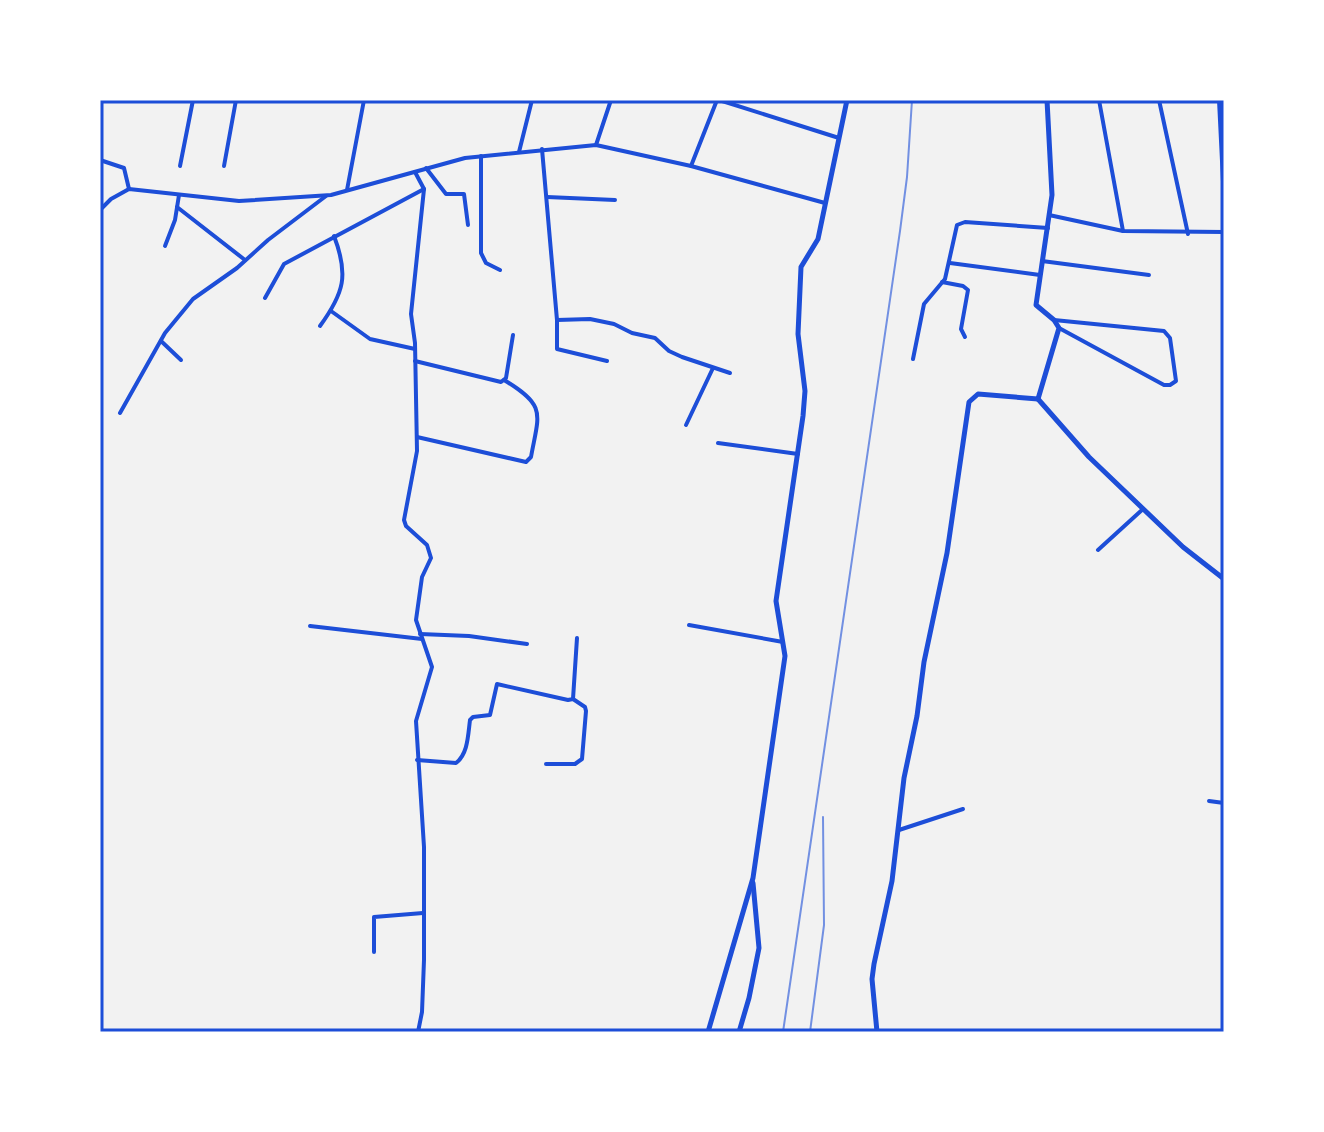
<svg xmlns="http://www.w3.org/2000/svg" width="1324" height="1132" font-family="Quicksand,sans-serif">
  <rect width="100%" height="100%" fill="#f2f2f2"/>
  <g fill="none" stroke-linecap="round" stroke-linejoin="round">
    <g stroke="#1d4ed8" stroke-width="4">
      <polyline points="719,100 839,138"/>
      <polyline points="1099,100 1123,231"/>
      <polyline points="1159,100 1188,234"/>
      <polyline points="1219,100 1224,202"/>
      <polyline points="596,145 611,100"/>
      <polyline points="542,149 557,320 557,349 607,361"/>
      <polyline points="519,152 532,100"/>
      <polyline points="481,156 481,253 486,263 500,270"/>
      <polyline points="100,160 124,168 129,189"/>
      <polyline points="180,166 193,100"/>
      <polyline points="224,166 236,100"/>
      <polyline points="691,166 717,100"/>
      <polyline points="426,168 446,194 464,194 468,225"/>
      <polyline points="415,172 424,189 411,314 415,343 417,451 404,520 406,526 427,545 431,558 422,577 416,620 432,667 416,721 424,847 424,960 422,1012 418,1032"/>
      <polyline points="347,190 364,100"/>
      <polyline points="547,197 615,200"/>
      <polyline points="177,207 245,260"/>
      <polyline points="102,208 111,199 129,189 239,201 331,195 465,158 596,145 691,166 825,203"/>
      <polyline points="1049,215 1123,231 1224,232"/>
      <polyline points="165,246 175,220 179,195"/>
      <polyline points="1042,261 1149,275"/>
      <polyline points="950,263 1040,275"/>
      <polyline points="942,282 963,286 968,290 961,329 965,337"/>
      <polyline points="265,298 284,264 424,189"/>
      <polyline points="331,311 370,339 415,349"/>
      <polyline points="557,320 590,319 614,324 632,333 655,338 669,351 682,357 730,373"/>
      <polyline points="1054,320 1164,331 1170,338 1176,381 1170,385 1164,385 1059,328"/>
      <path d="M 320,326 C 344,293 349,275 334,236"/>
      <polyline points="161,341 181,360"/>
      <polyline points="913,359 924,304 945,279 957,225 965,222 1048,228"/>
      <polyline points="415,361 501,382 506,378 513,335"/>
      <polyline points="120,413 165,333 193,299 237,268 268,240 326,196"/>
      <polyline points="686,425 713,368"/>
      <path d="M 417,437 L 526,462 L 531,457 C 539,413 547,406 504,380"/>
      <polyline points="718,443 798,454"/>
      <polyline points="1098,550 1143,509"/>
      <polyline points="689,625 783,642"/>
      <polyline points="310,626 422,639"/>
      <polyline points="420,634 469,636 527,644"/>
      <path d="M 417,760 L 456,763 C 468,754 468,735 470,720 L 473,717 L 490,715 L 497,684 L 568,700 L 573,699 L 577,638"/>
      <polyline points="546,764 575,764 582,759 586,711 585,707 573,699"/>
      <polyline points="1209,801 1224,803"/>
      <polyline points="899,830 963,809"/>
      <polyline points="374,952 374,917 423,913"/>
    </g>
    <g stroke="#1d4ed8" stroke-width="5">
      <polyline points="1038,399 1059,328 1054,320 1036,305 1052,195 1047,100"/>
      <polyline points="1038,399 1089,457 1183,547 1224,579"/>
      <polyline points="708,1032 753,878 785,656 776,601 803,416 805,391 798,334 801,267 818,239 847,100"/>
      <polyline points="739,1032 749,998 759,948 753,883"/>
      <polyline points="877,1032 872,979 874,964 892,881 904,778 917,716 924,662 947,553 969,402 978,394 1038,399"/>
    </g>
    <g stroke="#7290e2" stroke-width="2">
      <polyline points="783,1032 900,231 907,177 912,100"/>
      <polyline points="810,1032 824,925 823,817"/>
    </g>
  </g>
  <rect width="1324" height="1132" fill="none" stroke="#ffffff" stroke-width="204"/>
  <rect x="102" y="102" width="1120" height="928" fill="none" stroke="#1d4ed8" stroke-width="3"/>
</svg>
